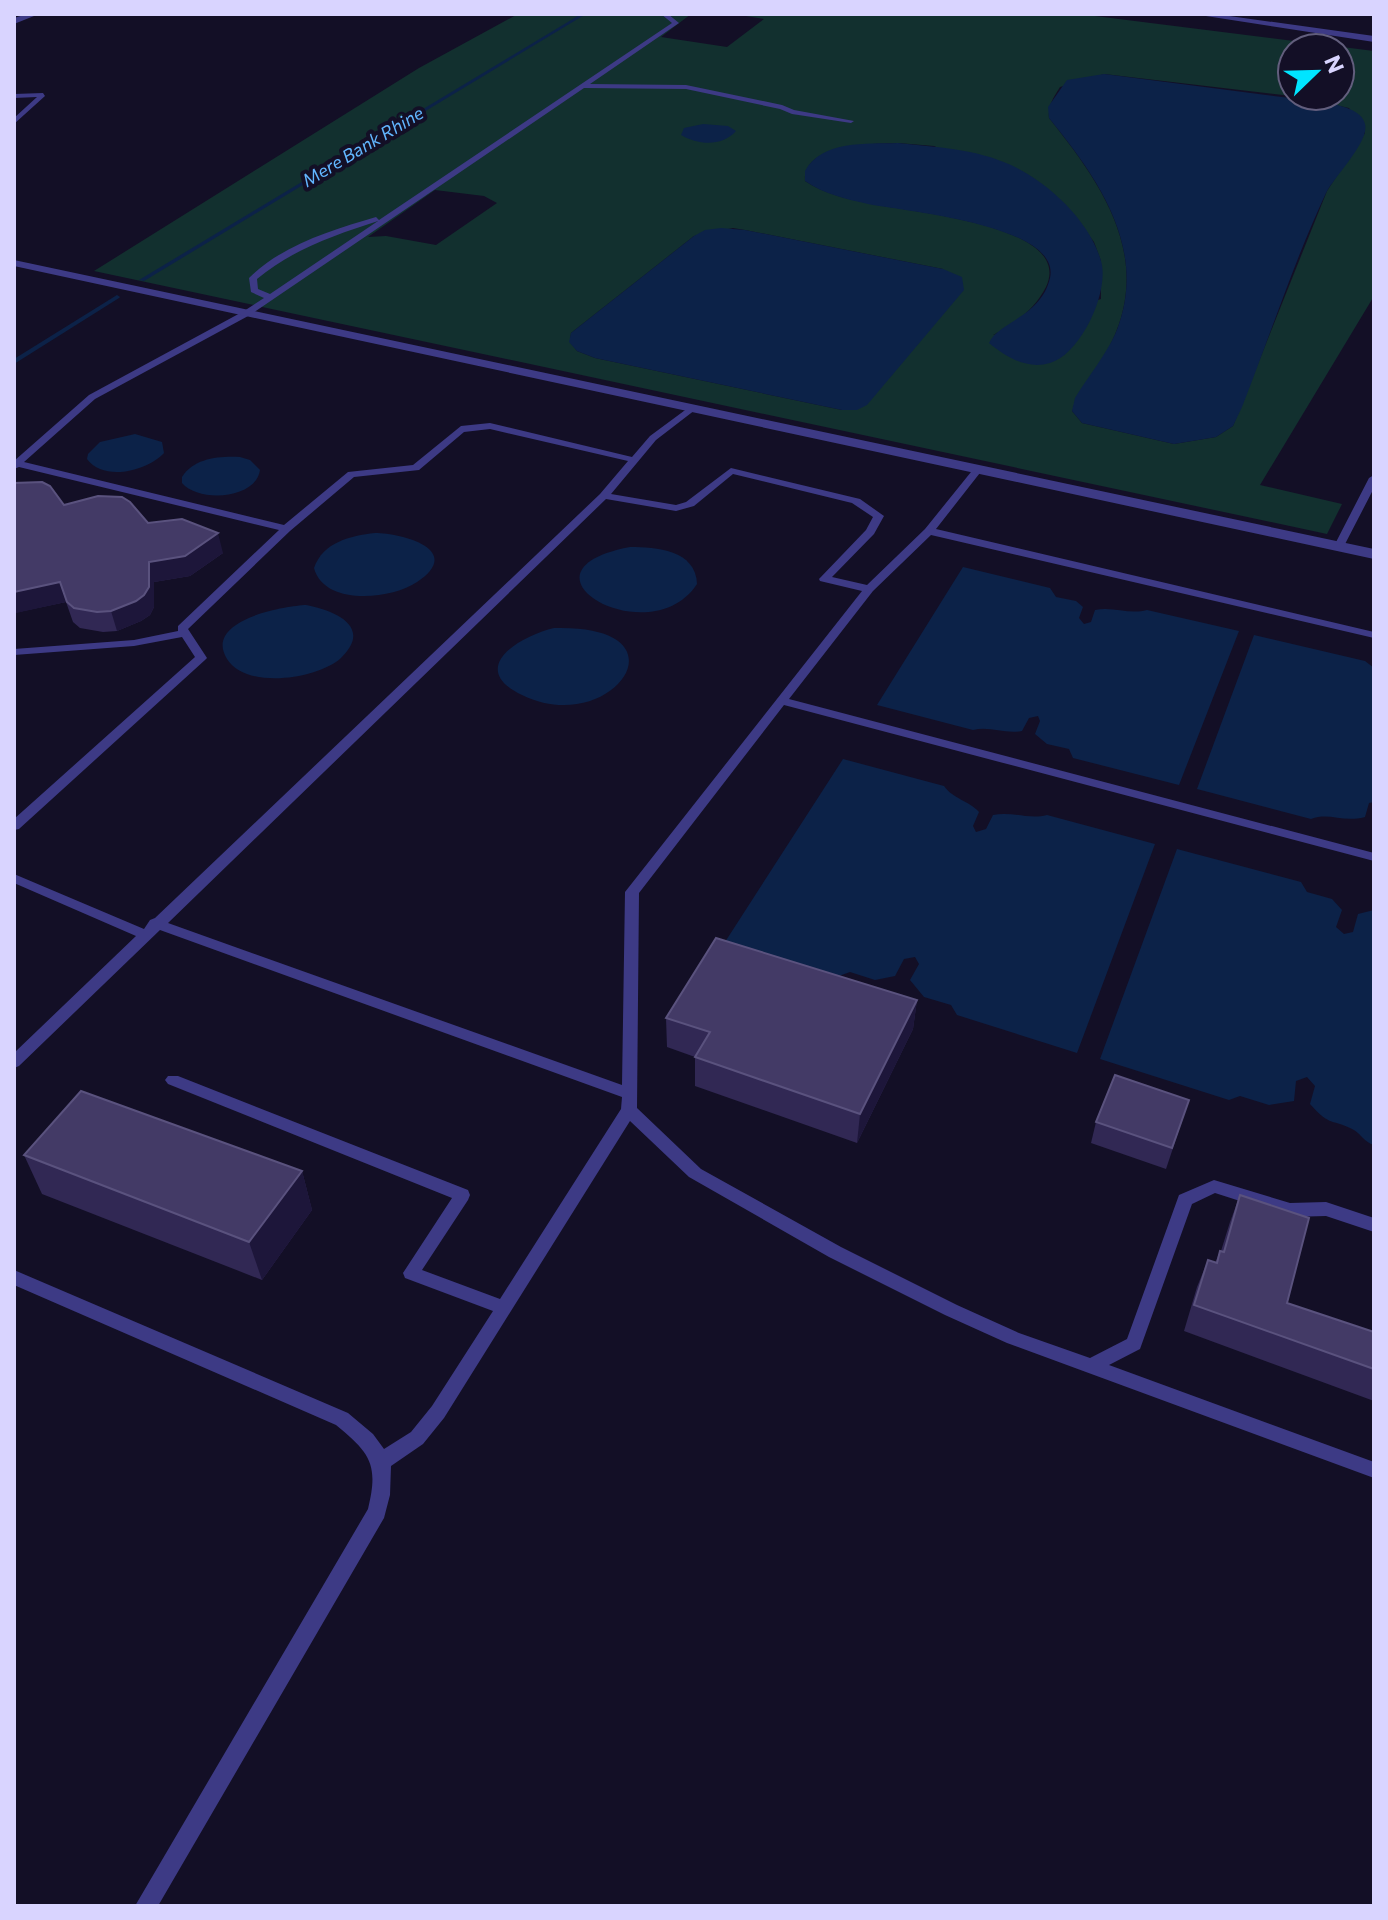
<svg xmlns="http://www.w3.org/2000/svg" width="1388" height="1920" font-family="Commissioner,sans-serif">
  <rect width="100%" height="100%" fill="#130f26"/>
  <path fill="#12302f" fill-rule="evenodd" d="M 518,14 L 691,14 L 661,37 L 727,47 L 764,19 L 734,14 L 1079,14 L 1374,51 L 1374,296 L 1260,485 L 1342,504 L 1327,534 L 94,271 L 419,68 ZM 1292,48 L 1340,48 L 1340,96 L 1293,96 L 1349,108 L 1365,133 L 1327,191 L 1233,426 L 1216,437 L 1174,444 L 1082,423 L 1072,411 C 1087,383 1109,354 1119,324 C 1146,245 1096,177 1049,118 C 1048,106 1053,98 1060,87 L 1104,74 L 1292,96 ZM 898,143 L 934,146 L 1069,209 L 1094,242 L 1101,261 L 1101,299 L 993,335 C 1016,323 1034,310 1046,287 C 1076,224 905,212 868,203 C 846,199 823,193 805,181 C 803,143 872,144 898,143 ZM 435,190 L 484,196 L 497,203 L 436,245 L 386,236 L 368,237 ZM 733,228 L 745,230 L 943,269 L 842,410 L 595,358 L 577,351 L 570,342 L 571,333 L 694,236 Z"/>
  <g fill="#0c2248">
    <path d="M 1104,74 L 1329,103 C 1341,106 1362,110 1365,124 C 1370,141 1334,177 1326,193 C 1294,261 1270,336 1242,407 L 1233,426 L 1216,437 L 1174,444 L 1082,423 L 1072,411 L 1075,398 C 1089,375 1111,349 1119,324 C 1146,245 1096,176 1049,118 L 1048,107 L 1067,80 Z"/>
    <path d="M 703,124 L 728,126 L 736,131 C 722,147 698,145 681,135 L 684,128 Z"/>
    <path d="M 898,143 C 936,147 976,149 1011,165 C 1048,182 1090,221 1101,261 C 1110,291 1081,354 1050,363 C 1027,370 1006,357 989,343 C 998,322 1041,317 1050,278 C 1062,225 903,211 868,204 C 846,199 824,194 805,181 L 805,171 C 822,140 866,144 898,143 Z"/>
    <polygon points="721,228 745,230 943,269 962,277 964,290 867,405 857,410 842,410 595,358 577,351 569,342 571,333 694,236 705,230"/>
    <path d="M 135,434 L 162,442 L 164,453 C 147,471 104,482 87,459 L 88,454 L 100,442 Z"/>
    <path d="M 240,457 L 250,460 L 260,470 C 256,499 199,503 182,483 L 182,477 C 194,458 219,456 240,457 Z"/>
    <path d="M 375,533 C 402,533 465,550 417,582 C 390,600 324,606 314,568 C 323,542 350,536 375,533 Z"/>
    <path d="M 630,547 C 656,547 696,550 697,584 C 650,656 503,571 630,547 Z"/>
    <path d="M 963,567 L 1050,588 L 1056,597 L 1076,601 L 1083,607 L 1079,618 L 1084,624 L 1091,622 L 1095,610 C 1113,606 1129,615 1147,610 L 1239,631 L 1179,785 L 1073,758 L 1069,749 L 1047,744 L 1035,734 L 1040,721 L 1038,716 L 1029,718 L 1022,731 C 1004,734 990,726 973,730 L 877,705 Z"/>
    <path d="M 306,605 C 333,610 374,626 341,658 C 318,679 246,690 227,659 C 203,620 284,606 306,605 Z"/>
    <path d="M 554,628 C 694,624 611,739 522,695 C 466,668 520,636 554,628 Z"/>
    <path d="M 1254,635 L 1365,661 L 1374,668 L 1374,802 L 1369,803 L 1365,817 C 1342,823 1330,812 1311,819 L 1197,789 Z"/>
    <path d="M 843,759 L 944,786 C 953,799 968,800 979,812 L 973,826 L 976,832 L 986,829 L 993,815 C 1012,811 1029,820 1047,815 L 1155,844 L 1077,1053 L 957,1015 L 951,1005 L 924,997 L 910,980 L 919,964 L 915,957 L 904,959 L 895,976 L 875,980 L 850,972 L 836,977 L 725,942 Z"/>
    <path d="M 1177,849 L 1301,882 L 1307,892 L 1332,899 L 1342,910 L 1336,927 L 1344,934 L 1353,932 L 1358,914 L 1374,910 L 1374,1145 C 1364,1142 1362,1135 1354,1130 C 1332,1118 1331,1128 1310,1104 L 1315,1086 L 1307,1077 L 1296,1081 L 1294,1101 L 1269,1105 L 1240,1096 L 1229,1100 L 1100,1059 Z"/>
  </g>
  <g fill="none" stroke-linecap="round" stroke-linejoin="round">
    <g fill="#0c2248" fill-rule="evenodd">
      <polygon points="581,14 586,14 144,281 139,280"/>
      <polygon points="117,295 120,297 119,298 14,364 14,359"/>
    </g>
    <g fill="#3d3a85" fill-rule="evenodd">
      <path d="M 661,14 L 668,14 L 679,23 L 590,84 L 686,85 L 782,105 L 794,110 L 854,121 L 851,123 L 792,114 L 780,109 L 686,89 L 584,88 L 250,315 L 95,399 L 24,462 L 284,525 L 348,472 L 413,465 L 461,426 L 490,423 L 632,457 L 650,436 L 692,405 L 695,406 L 695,410 L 656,440 L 611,494 L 676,505 L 686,502 L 731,468 L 860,499 L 884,516 L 874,534 L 832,577 L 867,585 L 925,529 L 975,467 L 978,466 L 983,469 L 936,529 L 1374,632 L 1374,638 L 931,535 L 873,591 L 789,699 L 1374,853 L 1374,861 L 784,705 L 639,893 L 637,1108 L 701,1169 L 841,1247 L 957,1305 L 1019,1333 L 1090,1358 L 1127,1339 L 1179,1195 L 1214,1180 L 1290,1203 L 1326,1202 L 1374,1218 L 1374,1232 L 1326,1216 L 1290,1217 L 1215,1193 L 1192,1204 L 1140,1349 L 1109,1365 L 1374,1462 L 1374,1478 L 1007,1343 L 945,1315 L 829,1257 L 689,1177 L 630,1121 L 444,1418 L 423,1444 L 391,1466 L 390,1495 L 384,1518 L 158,1906 L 135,1906 L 368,1509 C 379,1464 370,1453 336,1425 L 14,1285 L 14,1270 L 348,1413 L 373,1434 L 384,1449 L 411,1432 L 432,1406 L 493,1311 L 405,1278 L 403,1273 L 452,1198 L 168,1084 L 165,1080 L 168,1076 L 178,1076 L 468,1190 L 470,1195 L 468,1200 L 422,1270 L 500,1299 L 621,1109 L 622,1097 L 160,930 L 19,1066 L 14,1068 L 14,1053 L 136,936 L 14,883 L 14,874 L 144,929 L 150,920 L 155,918 L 600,494 L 628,461 L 490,429 L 464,432 L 419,470 L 354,477 L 290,531 L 188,629 L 207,658 L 205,660 L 19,829 L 14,830 L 14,819 L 195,657 L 182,637 L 134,646 L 14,655 L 14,649 L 134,640 L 178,631 L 178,626 L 279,530 L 19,467 L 14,469 L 14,461 L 89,395 L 244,311 L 264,298 L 251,292 L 249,278 C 282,245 332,230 376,217 L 379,220 L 672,23 ZM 378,221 L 270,294 L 258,289 L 257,279 C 293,249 335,235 378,221 ZM 733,474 L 852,503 L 873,517 L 866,530 L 819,579 L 820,581 L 862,591 L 625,892 L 622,1085 L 168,923 L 606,499 L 676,511 L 694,506 Z"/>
      <polygon points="43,93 45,96 14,124 14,118 37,97 14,98 14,94"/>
      <polygon points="1374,475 1374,488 1344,546 1343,548 1335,548 1334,546 1369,478"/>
    </g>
    <g fill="#3d3a85" fill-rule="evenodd">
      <polygon points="1193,14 1215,14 1374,36 1374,42"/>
      <polygon points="14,260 1374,549 1374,559 14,266"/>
    </g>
    <polygon fill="#3d3a85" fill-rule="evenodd" points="27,14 39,14 14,24 14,18"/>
  </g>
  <g fill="#312854">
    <polygon points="14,483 64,505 148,523 223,553 190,576 154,582 154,607 150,615 141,621 117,631 103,632 80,628 73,622 66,602 14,613"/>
    <polygon points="917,1000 913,1029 857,1143 695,1086 695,1057 667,1047 666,1018"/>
    <polygon points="1189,1100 1166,1169 1091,1143 1096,1122"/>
    <polygon points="24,1155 302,1171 312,1210 262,1280 42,1194"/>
    <polygon points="1240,1195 1287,1303 1374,1332 1374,1401 1184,1331 1197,1287 1208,1260 1215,1263 1220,1251 1221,1251 1230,1222"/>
  </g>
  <g fill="#1d163a">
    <polygon points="218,533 223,553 190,576 154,582 154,607 150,615 141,621 117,631 111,611 149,562"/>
    <polygon points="60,582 66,602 16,613 14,608 14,592"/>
    <polygon points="917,1000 913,1029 857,1143 860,1114"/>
    <polygon points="302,1171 312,1210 262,1280 249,1242"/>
  </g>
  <g fill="#433a66" stroke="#5a527e" stroke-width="2">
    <polygon points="42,482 50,486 64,505 98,496 122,497 130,502 148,523 182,519 218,533 185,556 149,562 149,587 144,595 136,601 111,611 97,612 74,608 67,602 60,582 14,592 14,483"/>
    <polygon points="716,938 917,1000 860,1114 695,1057 710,1032 666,1018"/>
    <polygon points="1115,1075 1189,1100 1172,1148 1096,1122"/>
    <polygon points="81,1091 302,1171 249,1242 24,1155"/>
    <polygon points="1240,1195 1309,1218 1287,1303 1374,1332 1374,1369 1194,1305 1208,1260 1217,1263 1220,1251 1224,1252"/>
  </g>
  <g text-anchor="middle" stroke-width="8" stroke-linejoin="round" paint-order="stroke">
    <g font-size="18" font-style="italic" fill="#62b6ff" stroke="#130f26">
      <text transform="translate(363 147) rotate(-31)" y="6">Mere Bank Rhine</text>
    </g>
  </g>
  <rect width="1388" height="1920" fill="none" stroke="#d9d4ff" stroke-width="32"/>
  <g transform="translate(1316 72) rotate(67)"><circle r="38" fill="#130f26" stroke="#625e7d" stroke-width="2"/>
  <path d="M0-6L14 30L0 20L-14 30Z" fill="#00e5ff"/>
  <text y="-12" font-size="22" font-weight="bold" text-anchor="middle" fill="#d9d4ff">N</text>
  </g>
</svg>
